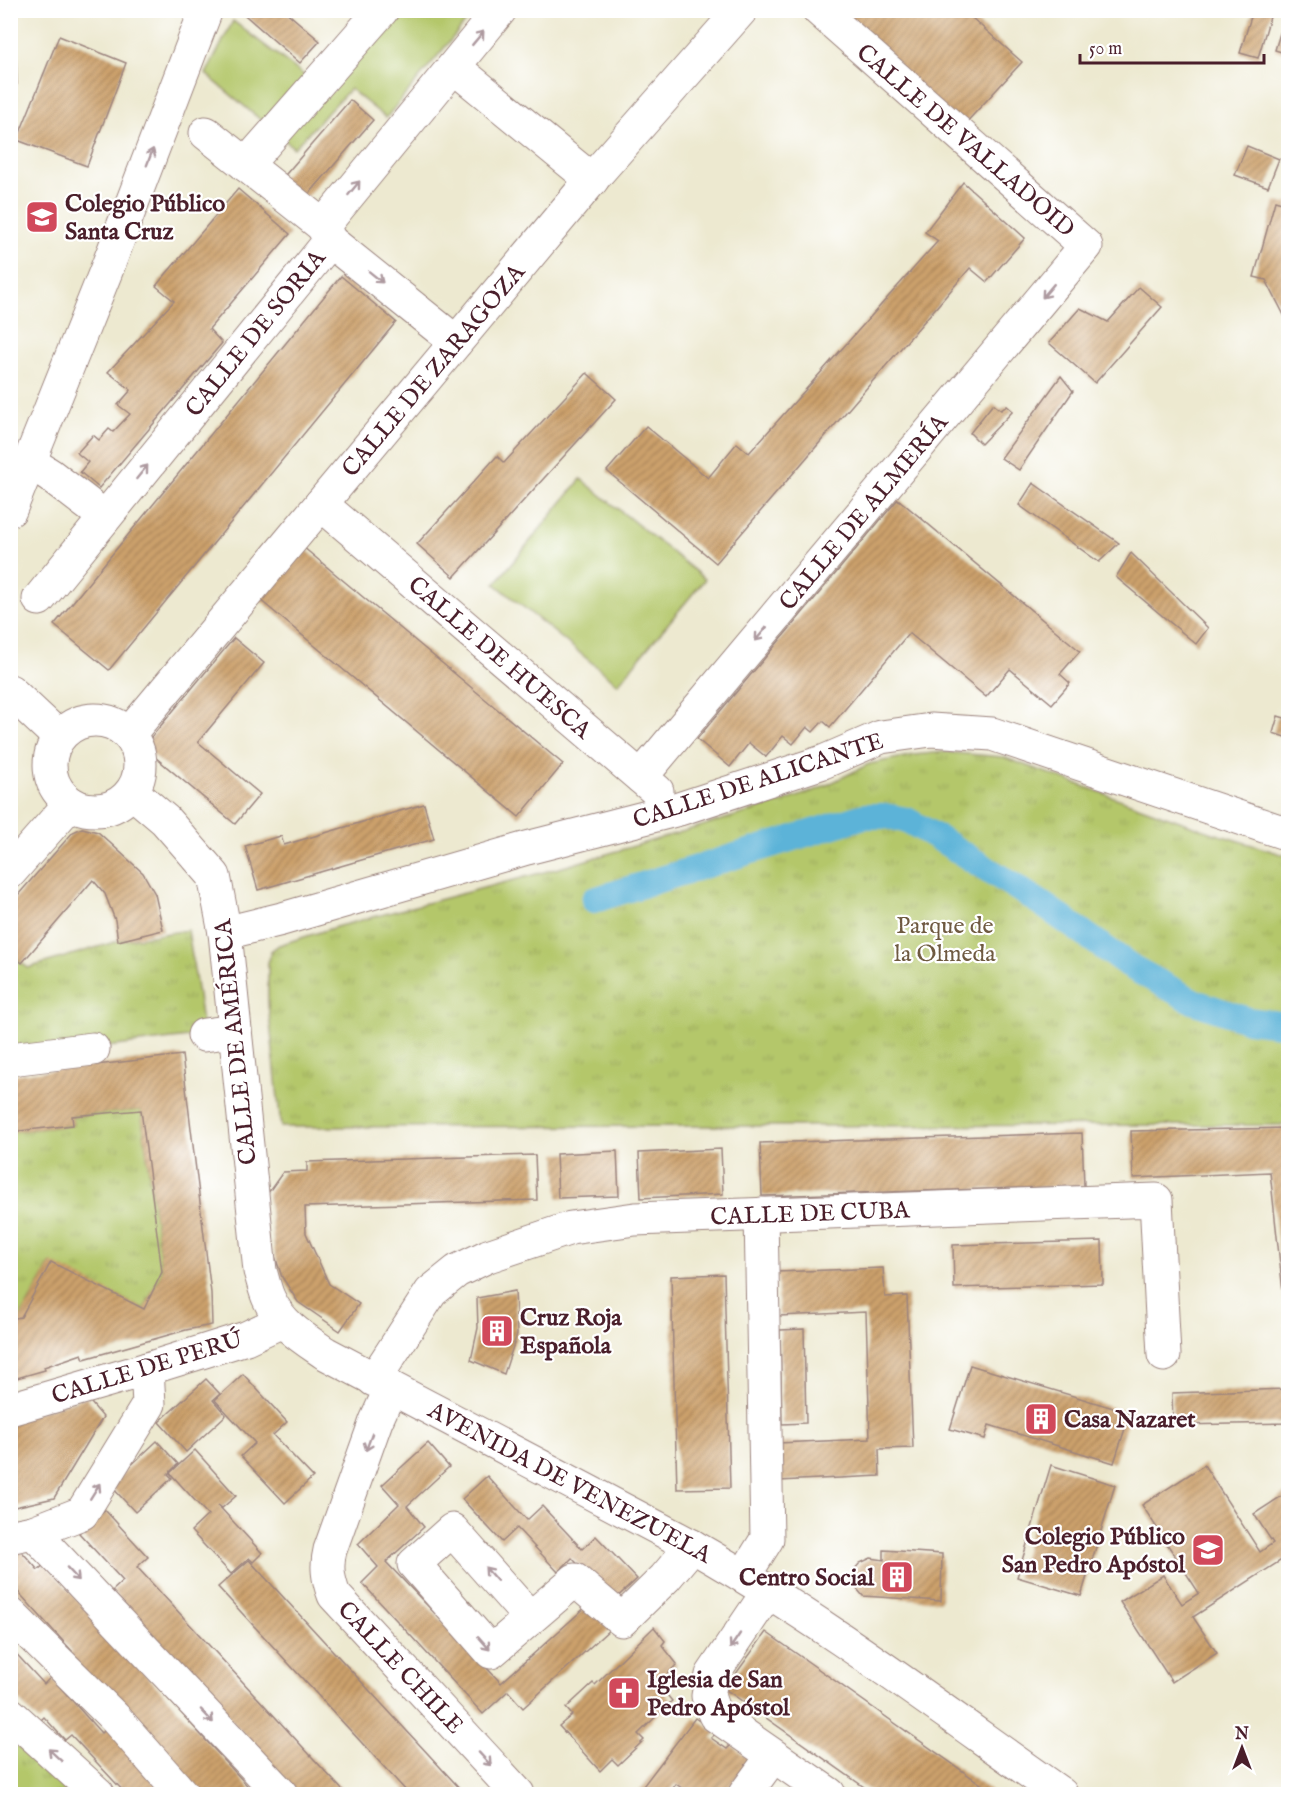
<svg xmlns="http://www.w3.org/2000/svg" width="1299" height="1805" font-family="'IM FELL English',serif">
  <defs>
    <pattern id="park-tufts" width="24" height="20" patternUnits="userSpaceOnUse" patternTransform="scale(1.5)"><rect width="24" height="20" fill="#b4c76b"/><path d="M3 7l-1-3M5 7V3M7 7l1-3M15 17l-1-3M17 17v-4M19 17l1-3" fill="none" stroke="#9caa5d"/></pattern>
    <pattern id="building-hatch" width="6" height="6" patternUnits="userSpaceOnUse" patternTransform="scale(1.5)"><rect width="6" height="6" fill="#cca16c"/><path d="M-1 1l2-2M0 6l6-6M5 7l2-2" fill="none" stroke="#a88359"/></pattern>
  </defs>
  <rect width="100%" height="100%" fill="#fff"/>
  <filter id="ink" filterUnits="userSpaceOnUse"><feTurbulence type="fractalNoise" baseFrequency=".0167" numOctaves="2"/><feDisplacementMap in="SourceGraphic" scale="12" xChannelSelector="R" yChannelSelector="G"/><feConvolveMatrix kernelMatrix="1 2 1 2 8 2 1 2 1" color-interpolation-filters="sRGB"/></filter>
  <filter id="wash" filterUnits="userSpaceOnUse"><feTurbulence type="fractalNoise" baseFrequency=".008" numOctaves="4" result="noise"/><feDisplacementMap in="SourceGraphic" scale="24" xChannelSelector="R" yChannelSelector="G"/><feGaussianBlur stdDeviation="1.35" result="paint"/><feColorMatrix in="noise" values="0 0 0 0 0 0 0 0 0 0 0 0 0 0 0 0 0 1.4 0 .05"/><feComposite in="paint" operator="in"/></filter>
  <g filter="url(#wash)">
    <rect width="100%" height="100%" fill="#ede9d0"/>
    <g fill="#b4c76b" stroke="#7f734b" stroke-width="1.5">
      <polygon points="381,11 475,11 386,118 350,89 294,148 206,74 233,21 317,85"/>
      <polygon points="581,479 705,579 618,684 495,584"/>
    </g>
    <g fill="url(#park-tufts)" stroke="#7f734b" stroke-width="1.5">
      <polygon points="944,752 1003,757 1210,832 1288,856 1288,1125 281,1127 268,1004 268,963 271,951 279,945 339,926 563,867 783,802 819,789 869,764 914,755"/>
      <polygon points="188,930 204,1035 11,1059 10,953 28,968 118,941"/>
      <polygon points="141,1110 162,1272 144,1309 50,1264 21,1317 11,1319 10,1132 73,1125 72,1116"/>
      <polygon points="10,1740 47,1770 70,1794 11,1794"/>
    </g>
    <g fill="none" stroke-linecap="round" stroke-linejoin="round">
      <polyline stroke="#5bb3d8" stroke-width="26" points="594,900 864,816 885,816 907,820 938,838 1039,902 1133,968 1195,1002 1248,1020 1288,1025"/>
    </g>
    <g id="blocks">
      <g fill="url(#building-hatch)">
        <polygon points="239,10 284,10 320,41 300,63"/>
        <polygon points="833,10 963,10 1022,62 963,126"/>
        <polygon points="1253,10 1272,10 1258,58 1240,53"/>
        <polygon points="1287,10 1288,10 1288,54 1275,50"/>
        <polygon points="59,36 126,63 87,166 17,140"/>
        <polygon points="10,51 16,51 17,84 10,85"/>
        <polygon points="350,100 373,120 303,201 280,181"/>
        <polygon points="1247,146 1279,159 1268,187 1235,175"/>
        <polygon points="963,182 1025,238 987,282 970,268 716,563 607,471 646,426 708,478 737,443 749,453 938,241 925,232"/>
        <polygon points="238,189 290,234 209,329 222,343 99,488 80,472 88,462 77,453 93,435 99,440 109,429 113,432 130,414 118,405 131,390 108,372 174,301 156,286"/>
        <polygon points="1275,201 1285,204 1288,202 1288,323 1266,280 1254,277"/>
        <polygon points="341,276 396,322 109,670 54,625"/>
        <polygon points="1139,287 1162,307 1095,383 1049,343 1080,308 1108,322"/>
        <polygon points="587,373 616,399 454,577 417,544 497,456 504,463"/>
        <polygon points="1061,376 1073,391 1019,470 1001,458"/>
        <polygon points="993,404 1001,410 1007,406 1013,411 981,444 970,433"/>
        <polygon points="1033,483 1119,543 1099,562 1019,505"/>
        <polygon points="898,499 1080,651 1060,674 1070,683 1052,704 1010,669 986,697 909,633 830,727 823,721 813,732 807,727 793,744 783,736 766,757 749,743 730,767 697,739"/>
        <polygon points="303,547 563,764 519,817 259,599"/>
        <polygon points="1131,553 1208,628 1196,644 1116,577"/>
        <polygon points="234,638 264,663 198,742 260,794 235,824 143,747"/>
        <polygon points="1278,716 1288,719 1288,738 1273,733"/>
        <polygon points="424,804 434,839 258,890 245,846 281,836 284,845"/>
        <polygon points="82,828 98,832 143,873 155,894 163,930 118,941 115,920 105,894 93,880 22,963 10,953 10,904 73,832"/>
        <polygon points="182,1055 211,1293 212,1325 186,1330 84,1359 82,1354 44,1367 45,1370 10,1380 10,1319 21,1317 51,1262 144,1309 162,1272 141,1110 72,1116 73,1125 10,1132 10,1075"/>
        <polygon points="1288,1128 1288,1329 1287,1329 1270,1172 1133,1178 1131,1131"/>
        <polygon points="1082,1133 1084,1186 762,1196 760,1143"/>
        <polygon points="721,1149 723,1194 641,1198 639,1153"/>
        <polygon points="617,1151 619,1196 558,1198 556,1154"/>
        <polygon points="535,1155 537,1200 305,1207 306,1233 329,1284 359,1304 340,1331 298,1302 282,1277 275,1256 268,1193 283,1172 307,1171 307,1162"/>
        <polygon points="1102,1241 1103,1284 954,1288 953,1245"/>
        <polygon points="883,1268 885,1297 907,1296 913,1448 879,1449 880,1476 779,1481 778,1443 870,1439 866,1312 779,1316 777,1272"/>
        <polygon points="724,1274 730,1488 677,1489 671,1276"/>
        <polygon points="515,1291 517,1334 504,1374 471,1360 478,1328 477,1298"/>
        <polygon points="804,1329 806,1423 782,1424 780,1330"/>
        <polygon points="970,1365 1130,1413 1114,1463 989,1425 985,1439 950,1429"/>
        <polygon points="243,1374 287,1422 273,1435 313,1477 285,1503 241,1456 255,1443 215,1400"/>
        <polygon points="206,1379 220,1394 213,1400 226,1415 186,1452 159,1422"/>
        <polygon points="1288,1389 1288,1423 1173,1425 1172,1393"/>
        <polygon points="86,1397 103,1417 54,1498 10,1508 10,1421"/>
        <polygon points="157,1441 178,1464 168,1474 172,1478 135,1512 110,1485"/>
        <polygon points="428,1443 449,1467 407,1506 424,1527 386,1562 501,1683 588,1605 610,1629 523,1708 508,1691 483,1714 362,1583 378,1567 358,1544 399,1504 382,1485"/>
        <polygon points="195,1450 236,1496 222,1508 218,1505 262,1553 253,1562 249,1558 231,1574 191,1531 208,1515 170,1473"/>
        <polygon points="1051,1465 1115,1485 1081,1596 1017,1577"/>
        <polygon points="1204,1465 1260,1552 1273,1543 1254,1514 1288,1492 1288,1568 1283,1559 1193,1617 1217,1653 1172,1682 1120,1602 1163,1575 1182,1604 1199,1593 1142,1505"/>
        <polygon points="487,1476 527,1520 542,1506 582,1549 596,1536 637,1579 613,1601 572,1558 558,1572 517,1528 502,1542 462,1499"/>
        <polygon points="105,1510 148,1557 137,1567 346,1794 299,1794 112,1591 123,1581 79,1533"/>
        <polygon points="16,1545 38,1570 45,1564 255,1794 194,1794 67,1656 72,1651 10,1583 10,1550"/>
        <polygon points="884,1550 942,1554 941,1601 863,1596 852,1583 853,1571 860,1563 871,1558 884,1560"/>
        <polygon points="249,1560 465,1794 409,1794 218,1587"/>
        <polygon points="654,1627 665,1641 662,1645 677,1664 658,1684 672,1701 638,1734 644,1740 618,1765 612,1759 600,1771 559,1726 572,1715 566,1708 593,1683 595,1685"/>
        <polygon points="766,1632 995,1794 874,1794 725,1689"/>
        <polygon points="10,1647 44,1684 51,1677 101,1733 110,1725 163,1794 126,1794 71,1735 65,1740 44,1717 39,1722 10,1691"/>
        <polygon points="695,1718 716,1733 711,1738 727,1749 731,1745 751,1760 725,1794 690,1794 676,1784 671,1791 676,1794 637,1794"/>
      </g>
    </g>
  </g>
  <g filter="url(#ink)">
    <use href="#blocks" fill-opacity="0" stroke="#9c847e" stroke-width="1.5"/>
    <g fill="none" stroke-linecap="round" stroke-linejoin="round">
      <g stroke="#9c847e" stroke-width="35">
        <g id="minor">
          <polyline points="454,67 592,180"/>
          <polyline points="206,133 323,226"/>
          <polyline points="246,165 382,10"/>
          <polyline points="330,241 456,342"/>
          <polyline points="30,462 50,475 105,517"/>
          <polyline points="321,504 657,791"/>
          <polyline points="10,510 106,271 206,10"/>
          <polyline points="39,599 330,241 323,226 500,10"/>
          <polyline points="10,691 59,737"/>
          <circle cx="95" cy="765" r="45"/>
          <polyline points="129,734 599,171 741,10"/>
          <polyline points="641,777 1086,246 819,10"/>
          <path d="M 132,792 L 165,820 L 214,876 L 225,933 L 260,1271 C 263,1280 265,1291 269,1299 C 280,1324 303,1338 325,1353 L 692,1546 C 821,1619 940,1709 1061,1794"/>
          <polyline points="10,872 70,804"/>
          <polyline points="225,933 282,919 527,848 679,809 823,762 881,737 931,730 992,734 1288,834"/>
          <polyline points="204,1035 235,1031"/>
          <polyline points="10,1059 93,1049"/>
          <polyline points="374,1380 431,1292 457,1271 488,1256 571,1228 635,1219 1156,1200 1164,1355"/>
          <path d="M 391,1388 L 376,1421 L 330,1550 C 326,1566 328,1579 334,1595 L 518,1794"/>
          <polyline points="10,1409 147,1369 246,1338 282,1321"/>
          <polyline points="33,1532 281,1794"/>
          <polyline points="13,1536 33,1532 82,1513 149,1404 147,1369"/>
          <polyline points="744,1576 767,1539 761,1214"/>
          <polyline points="768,1592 712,1675 708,1696 715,1715 829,1794"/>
          <polyline points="10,1614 115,1718 182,1794"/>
          <polyline points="530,1618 452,1530 414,1564 491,1652 575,1580 622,1620 665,1578 692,1546"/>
          <polyline points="10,1714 98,1794"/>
          <polyline points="745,1794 773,1756"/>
        </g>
      </g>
      <use href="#minor" stroke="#fff" stroke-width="33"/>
    </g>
    <defs><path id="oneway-shaft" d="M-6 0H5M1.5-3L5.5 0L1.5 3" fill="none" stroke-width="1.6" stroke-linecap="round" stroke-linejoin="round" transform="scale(1.5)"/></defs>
    <g stroke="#ae9aa0">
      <use href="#oneway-shaft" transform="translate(478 38) rotate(-50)"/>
      <use href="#oneway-shaft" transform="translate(150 157) rotate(-69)"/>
      <use href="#oneway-shaft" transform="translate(354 188) rotate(-51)"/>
      <use href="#oneway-shaft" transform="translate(376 277) rotate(39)"/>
      <use href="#oneway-shaft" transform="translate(1048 291) rotate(130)"/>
      <use href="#oneway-shaft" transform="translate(142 472) rotate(-51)"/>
      <use href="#oneway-shaft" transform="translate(761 634) rotate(130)"/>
      <use href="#oneway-shaft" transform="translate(369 1442) rotate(110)"/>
      <use href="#oneway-shaft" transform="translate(95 1491) rotate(-58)"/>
      <use href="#oneway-shaft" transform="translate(73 1574) rotate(47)"/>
      <use href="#oneway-shaft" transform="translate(491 1574) rotate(-131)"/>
      <use href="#oneway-shaft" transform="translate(735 1641) rotate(124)"/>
      <use href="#oneway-shaft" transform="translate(484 1643) rotate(49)"/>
      <use href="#oneway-shaft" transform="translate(207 1716) rotate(47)"/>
      <use href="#oneway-shaft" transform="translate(55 1755) rotate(-137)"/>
      <use href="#oneway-shaft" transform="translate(485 1759) rotate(47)"/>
    </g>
  </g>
  <defs>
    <g id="school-square" transform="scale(1.725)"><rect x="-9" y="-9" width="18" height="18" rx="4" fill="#d1495b" stroke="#fff"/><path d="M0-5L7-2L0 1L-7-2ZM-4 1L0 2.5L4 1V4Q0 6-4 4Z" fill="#fff"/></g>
    <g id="building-square" transform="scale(1.725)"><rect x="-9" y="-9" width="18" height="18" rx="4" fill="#d1495b" stroke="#fff"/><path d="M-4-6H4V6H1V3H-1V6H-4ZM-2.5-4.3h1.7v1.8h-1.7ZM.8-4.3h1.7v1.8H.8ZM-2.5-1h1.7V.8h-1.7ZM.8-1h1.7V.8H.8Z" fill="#fff"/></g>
    <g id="church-square" transform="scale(1.725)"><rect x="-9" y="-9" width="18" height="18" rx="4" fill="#d1495b" stroke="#fff"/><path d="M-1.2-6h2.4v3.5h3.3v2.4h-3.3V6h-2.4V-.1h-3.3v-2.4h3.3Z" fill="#fff"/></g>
  </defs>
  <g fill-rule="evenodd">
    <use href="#school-square" x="42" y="217"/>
    <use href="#building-square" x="497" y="1331"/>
    <use href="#building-square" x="1041" y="1419"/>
    <use href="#school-square" x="1208" y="1550"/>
    <use href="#building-square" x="897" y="1577"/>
    <use href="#church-square" x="624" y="1693"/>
  </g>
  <g text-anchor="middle" stroke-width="4.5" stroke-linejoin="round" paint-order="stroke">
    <g font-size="24" fill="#4a1f2b" stroke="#fff">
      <text transform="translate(966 140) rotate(41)" y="8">CALLE DE VALLADOID</text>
      <text transform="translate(255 333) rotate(-51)" y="8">CALLE DE SORIA</text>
      <text transform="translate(433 370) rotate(-50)" y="8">CALLE DE ZARAGOZA</text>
      <text transform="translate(863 512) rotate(-50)" y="8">CALLE DE ALMERÍA</text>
      <text transform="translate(500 657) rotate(41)" y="8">CALLE DE HUESCA</text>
      <text transform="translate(758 780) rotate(-18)" y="8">CALLE DE ALICANTE</text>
      <text transform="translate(235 1042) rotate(-96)" y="8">CALLE DE AMÉRICA</text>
      <text transform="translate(810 1213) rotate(-2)" y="8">CALLE DE CUBA</text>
      <text transform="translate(147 1367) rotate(-17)" y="8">CALLE DE PERÚ</text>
      <text transform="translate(570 1482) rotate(28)" y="8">AVENIDA DE VENEZUELA</text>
      <text transform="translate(401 1667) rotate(47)" y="8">CALLE CHILE</text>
    </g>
    <g font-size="24" font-weight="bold" fill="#4a1f2b" stroke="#fff" text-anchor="start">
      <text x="65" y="211">Colegio Público<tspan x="65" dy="28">Santa Cruz</tspan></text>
      <text x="520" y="1325">Cruz Roja<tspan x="520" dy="28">Española</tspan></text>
      <text x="1064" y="1427">Casa Nazaret</text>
      <text x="1185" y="1544" text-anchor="end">Colegio Público<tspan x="1185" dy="28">San Pedro Apóstol</tspan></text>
      <text x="874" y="1585" text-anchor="end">Centro Social</text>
      <text x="647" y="1687">Iglesia de San<tspan x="647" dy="28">Pedro Apóstol</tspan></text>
    </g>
    <g font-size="24" fill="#6f5a41" stroke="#fff">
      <text x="945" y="933">Parque de<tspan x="945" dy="28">la Olmeda</tspan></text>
    </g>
  </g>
  <rect width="1299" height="1805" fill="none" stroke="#fff" stroke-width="36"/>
  <g transform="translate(1242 1748)" stroke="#ffffff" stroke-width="4.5" paint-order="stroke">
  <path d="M0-4.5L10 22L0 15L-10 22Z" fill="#4a1f2b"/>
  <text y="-9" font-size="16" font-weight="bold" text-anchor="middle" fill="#4a1f2b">N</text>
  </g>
  <path d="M1080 54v9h184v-9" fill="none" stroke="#4a1f2b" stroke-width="3"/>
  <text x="1089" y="54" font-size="18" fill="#4a1f2b" stroke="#ffffff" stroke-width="4.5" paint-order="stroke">50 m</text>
</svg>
